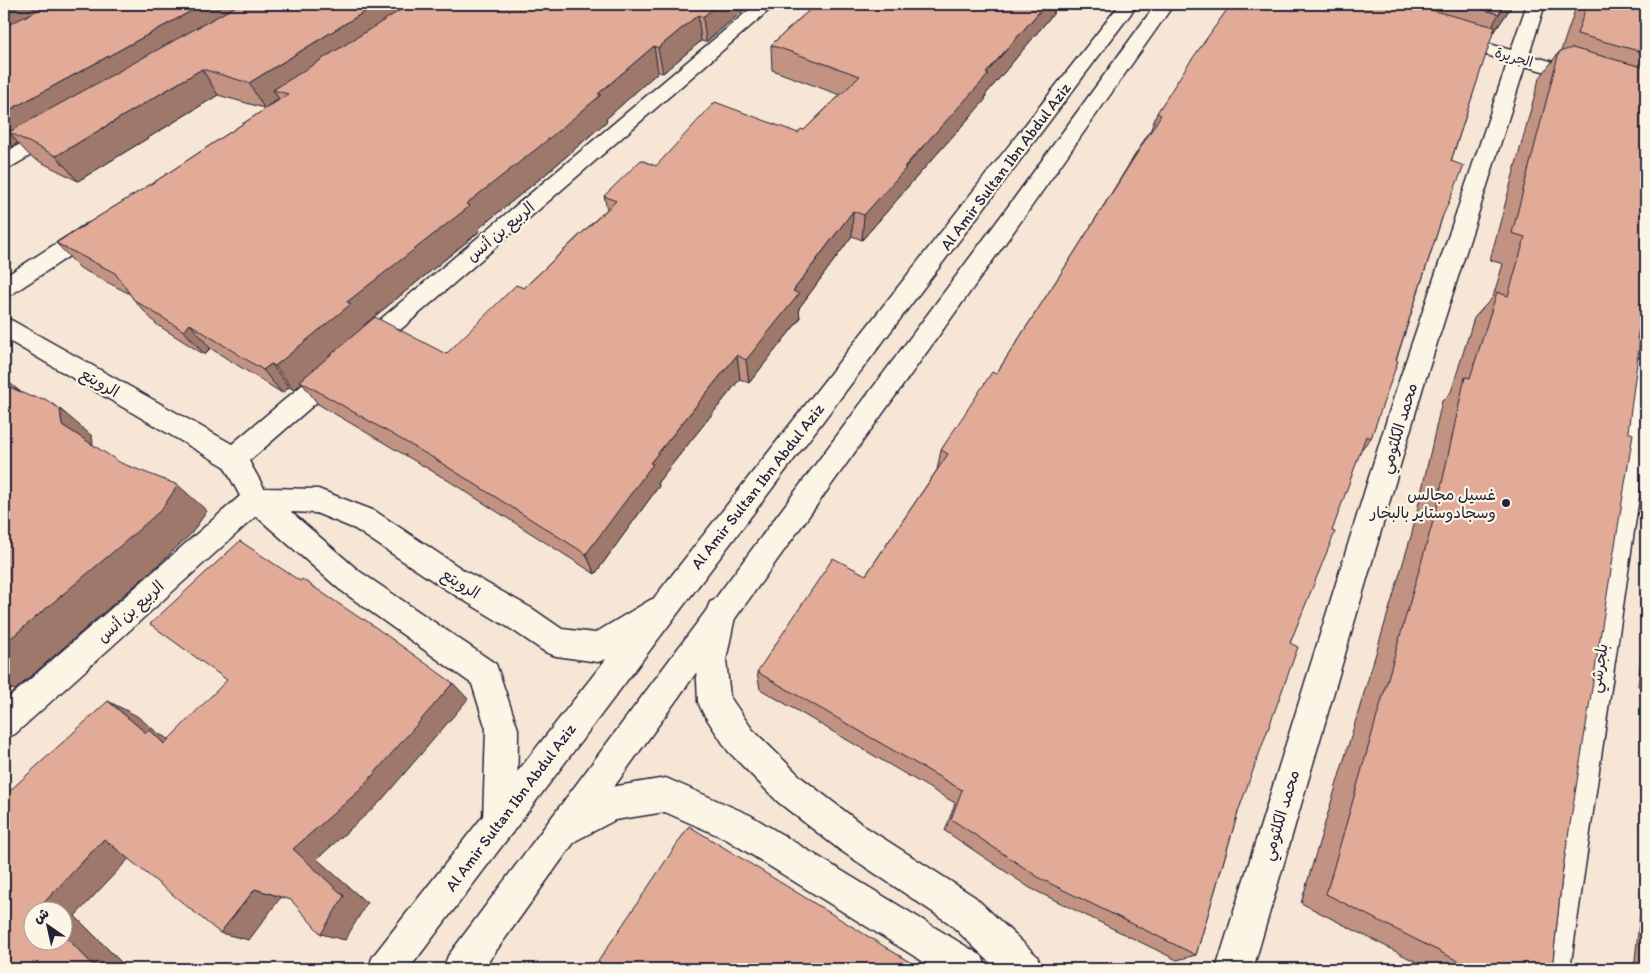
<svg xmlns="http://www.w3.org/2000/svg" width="1650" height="973" font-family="Itim,'Playpen Sans Arabic',sans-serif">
  <rect width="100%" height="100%" fill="#f7e6d5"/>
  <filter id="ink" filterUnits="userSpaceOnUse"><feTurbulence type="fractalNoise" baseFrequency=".02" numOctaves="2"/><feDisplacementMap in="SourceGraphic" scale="10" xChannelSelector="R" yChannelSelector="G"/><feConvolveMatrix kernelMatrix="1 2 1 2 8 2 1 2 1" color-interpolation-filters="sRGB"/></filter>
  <g filter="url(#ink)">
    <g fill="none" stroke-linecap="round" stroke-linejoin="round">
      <g stroke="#22223b" stroke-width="3">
        <g id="minor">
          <polygon points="756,4 776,4 249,461 264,488 318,489 375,511 465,571 533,609 562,629 595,633 650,600 661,596 672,600 676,610 672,620 609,658 598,662 556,656 545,652 511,629 445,589 355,529 316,513 291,512 359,571 496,664 518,729 517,821 512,833 500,838 488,833 483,821 486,729 472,684 339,589 256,516 15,734 4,739 4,702 240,496 224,466 4,338 4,318 13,321 232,444"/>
          <polygon points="1527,4 1545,4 1529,55 1646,88 1646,100 1525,66 1423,387 1253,969 1216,969 1397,387 1508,61 1446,44 1444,40 1446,36 1453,34 1511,50"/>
          <polygon points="57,126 64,128 67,132 64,136 11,167 4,169 4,153 50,128"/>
          <polygon points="93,222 101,225 104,230 101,235 12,294 4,296 4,277 85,225"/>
          <polygon points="1646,356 1646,449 1570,969 1533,969 1633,366 1637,359"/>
          <polygon points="721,598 732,602 736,612 726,660 730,697 752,729 802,778 864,826 975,897 1037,956 1042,969 997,969 949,923 840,850 778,802 728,751 703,713 698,702 696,660 706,612 710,602"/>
          <polygon points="666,778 750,815 982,956 987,969 935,969 726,839 665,812 615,820 562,848 550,843 545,831 550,819 611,787"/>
        </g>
      </g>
      <g stroke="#22223b" stroke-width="3">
        <g id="tertiary">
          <polygon points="1120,4 1138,4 409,969 368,969 373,956"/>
          <polygon points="1156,4 1174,4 1029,210 483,969 443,969 448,956 1013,200"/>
        </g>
      </g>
      <use href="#minor" fill="#fcf5e5" fill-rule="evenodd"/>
      <use href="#tertiary" fill="#fcf5e5" fill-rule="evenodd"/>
    </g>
    <g fill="#c29382" stroke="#22223b">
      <polygon points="4,4 751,4 706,42 701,41 663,73 658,72 606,119 607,121 547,173 479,228 480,231 364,325 365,326 446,354 524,288 607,209 604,196 656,166 798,133 804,130 840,95 772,70 771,45 816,4 1056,4 1053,14 986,94 985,100 904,191 903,193 862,240 852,236 799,308 800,319 749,383 740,379 658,482 659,486 595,574 449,481 318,404 302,383 294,390 289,387 282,393 210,348 205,355 156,324 134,300 130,294 80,268 56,243 159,179 279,100 279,99 264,108 218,95 78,181 31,157 18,143 11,147 4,144"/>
      <polygon points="1231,4 1513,4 1495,31 1493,32 1451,161 1442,218 1371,438 1360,451 1290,643 1239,809 1196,955 1177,960 1030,888 945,831 955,803 760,689 757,672 866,575 937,470 941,450 996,374 1076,250 1151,129 1157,113"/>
      <polygon points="1577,4 1646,4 1646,295 1637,339 1563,868 1552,969 1430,969 1301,903 1412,533 1442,401 1451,392 1474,318 1493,297 1503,264 1490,260 1539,79 1559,52 1561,51"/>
      <polygon points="1646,606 1646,690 1638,686"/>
      <polygon points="1646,858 1646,969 1634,969"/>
    </g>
    <g fill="#9e786a" stroke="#22223b">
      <polygon points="13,4 83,4 4,44 4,8"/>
      <polygon points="204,4 265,4 9,132 18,143 11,147 4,139 4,113"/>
      <polygon points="377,4 428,4 273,90 279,99 264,108 249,83"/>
      <polygon points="718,4 751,4 706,42 703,17"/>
      <polygon points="1046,4 1056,4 1053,14 986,94 985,100 904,191 903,193 862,240 864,215"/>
      <polygon points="1513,4 1495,31 1487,34 1499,14 1502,7"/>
      <polygon points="698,15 701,41 663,73 658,48"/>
      <polygon points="654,46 658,72 606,119 607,121 547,173 479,228 480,231 364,325 366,329 300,381 302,383 294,390 275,366 347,302 598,94"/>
      <polygon points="202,69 218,95 78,181 56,156"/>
      <polygon points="853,211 852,236 799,308 800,319 749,383 746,360 793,291"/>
      <polygon points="190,324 210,348 205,355 184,331"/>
      <polygon points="737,355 740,379 658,482 659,486 595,574 586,554 650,463"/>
      <polygon points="271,364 289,387 282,393 263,370"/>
      <polygon points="4,378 24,395 4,391"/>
      <polygon points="60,409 92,436 94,452 62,425"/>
      <polygon points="178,485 207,511 191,534 158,565 15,690 12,689 4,696 4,644"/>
      <polygon points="453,683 468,699 380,802 317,859 367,903 345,940 321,934 293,849"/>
      <polygon points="108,701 137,716 159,734 178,744 164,744 146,733"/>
      <polygon points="104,839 137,850 75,916 128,969 97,969 62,933 62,910 41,910 39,908"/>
      <polygon points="255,889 281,897 249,940 220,933"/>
    </g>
    <g fill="#e1ab97" stroke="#22223b">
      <polygon points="4,4 13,4 4,8"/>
      <polygon points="50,4 204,4 4,113 4,27"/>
      <polygon points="240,4 377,4 249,83 202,69 56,156 9,132"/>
      <polygon points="410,4 718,4 703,17 698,15 658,48 654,46 598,94 601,95 539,147 466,204 470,206 347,302 351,304 275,366 271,364 263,370 190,324 184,331 134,300 115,273 56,243 159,179 288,94 273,90"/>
      <polygon points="816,4 1046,4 986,73 989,74 904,167 906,168 864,215 853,211 793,291 799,294 746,360 737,355 650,463 653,464 586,554 435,459 300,381 375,317 446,354 516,285 524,288 616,201 604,196 641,160 656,166 715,102 798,133 801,129 804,130 860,76 771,45"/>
      <polygon points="1231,4 1408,4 1495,27 1451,161 1464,166 1442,218 1396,360 1398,361 1371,438 1366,436 1332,531 1335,532 1290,643 1298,647 1239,809 1196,955 1041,879 951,819 962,790 757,672 833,558 866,575 948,454 941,450 992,372 996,374 1076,250 1161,115 1157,113 1185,69"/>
      <polygon points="1462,4 1513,4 1502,7 1499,14"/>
      <polygon points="1587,4 1646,4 1646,53 1577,34"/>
      <polygon points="1572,48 1646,68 1646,295 1637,339 1640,340 1628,432 1633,434 1563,868 1552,969 1474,969 1326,894 1436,511 1465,377 1470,378 1497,292 1508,296 1525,237 1512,233 1559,52"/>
      <polygon points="4,384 29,396 45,399 60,409 62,425 121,463 178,485 161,510 126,541 4,644"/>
      <polygon points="240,541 300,581 302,579 363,620 364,619 453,683 360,790 293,849 344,896 321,934 291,900 255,889 220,933 104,839 39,908 41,910 32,910 32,940 62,940 62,933 97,969 4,969 4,796 108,701 146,733 150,730 164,744 227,680 150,624"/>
      <polygon points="689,826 921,969 593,969"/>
    </g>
  </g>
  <circle fill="#22223b" stroke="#fcf5e5" stroke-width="2" cx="1506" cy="503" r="5"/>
  <g text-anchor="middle" stroke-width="4.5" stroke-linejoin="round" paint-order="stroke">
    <g font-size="14" fill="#22223b" stroke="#fcf5e5">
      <text transform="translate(1514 57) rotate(16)" y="5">الجريرة</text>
    </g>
    <g font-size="16" fill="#22223b" stroke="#fcf5e5">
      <text transform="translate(1005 166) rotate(-53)" y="6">Al Amir Sultan Ibn Abdul Aziz</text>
      <text transform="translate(500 231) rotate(-40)" y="6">الربيع بن أنس</text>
      <text transform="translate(100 382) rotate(30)" y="6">الرويتع</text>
      <text transform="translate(1398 428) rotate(-73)" y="6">محمد الكلثومي</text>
      <text transform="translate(757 486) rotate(-52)" y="6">Al Amir Sultan Ibn Abdul Aziz</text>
      <text transform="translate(461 583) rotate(32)" y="6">الرويتع</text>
      <text transform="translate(130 611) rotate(-42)" y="6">الربيع بن أنس</text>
      <text transform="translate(1598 668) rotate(-81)" y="6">بلجرشي</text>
      <text transform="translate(510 807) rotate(-53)" y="6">Al Amir Sultan Ibn Abdul Aziz</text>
      <text transform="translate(1280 815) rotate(-73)" y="6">محمد الكلثومي</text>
    </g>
    <g font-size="16" fill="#22223b" stroke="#fcf5e5" text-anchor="end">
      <text x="1496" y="500">غسيل مجالس<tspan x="1496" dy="18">وسجادوستاير بالبخار</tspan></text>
    </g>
  </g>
  <rect width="1650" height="973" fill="none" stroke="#fcf5e5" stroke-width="20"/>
  <rect x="10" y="10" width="1630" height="953" fill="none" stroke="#22223b" stroke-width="2" filter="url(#ink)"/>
  <g transform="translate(48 926) rotate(326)"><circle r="24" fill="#fcf5e5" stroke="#a5a1a1"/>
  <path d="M0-4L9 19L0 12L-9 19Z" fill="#22223b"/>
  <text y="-8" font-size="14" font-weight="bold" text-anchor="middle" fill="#22223b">ش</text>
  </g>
</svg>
